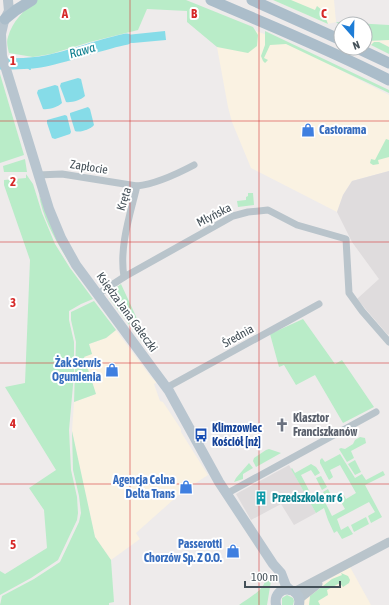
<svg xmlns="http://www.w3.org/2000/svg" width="389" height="605" font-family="'Asap Condensed',sans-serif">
  <rect width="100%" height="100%" fill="#eeebeb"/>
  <g fill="#faf2e2">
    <polygon points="273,0 334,0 336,22 328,24"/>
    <polygon points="253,30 286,42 389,95 389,171 352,181 343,195 337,212 251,168 232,122 228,107 217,47"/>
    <polygon points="389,40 389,47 380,42 374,42 371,45 365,41"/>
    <polygon points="116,330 151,377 156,382 156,383 154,384 160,401 163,402 181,429 181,432 208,475 182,492 136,533 140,539 111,560 95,537 72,431 74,402 96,394 84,356 92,354 89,344 106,338"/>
    <polygon points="350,567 371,605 302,605 305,597 326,581"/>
  </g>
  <g fill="#dfdcdd">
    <polygon points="389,171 389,334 388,335 357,299 379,279 352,242 337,212 343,195 352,181"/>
    <polygon points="289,465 316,513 294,525 281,504 251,520 236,494"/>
  </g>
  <g fill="#b9ecc8">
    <path d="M 36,0 L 186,0 L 253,27 L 258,35 L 257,46 L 248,53 L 217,47 L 187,22 L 187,11 L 147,9 L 138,30 L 90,42 L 51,54 L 33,57 L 9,53 C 8,48 6,42 8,37 C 12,22 24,10 36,0 Z"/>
    <polygon points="273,0 291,0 315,10 317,6 323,11 328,24"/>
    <polygon points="336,22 389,25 389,40 365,41 365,24 341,24 341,26"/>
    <polygon points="265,31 389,90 389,93 286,44 270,45 264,58 268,60 265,63 263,61 261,56 265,45"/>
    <polygon points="374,42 379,42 389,47 389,54 371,45"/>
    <polygon points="0,74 24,155 0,163"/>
    <polygon points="386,139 389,140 389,157 378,160 379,164 373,165 370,163 371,159 375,160"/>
    <polygon points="25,159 27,172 4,172 3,166"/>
    <polygon points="26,174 33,184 42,213 55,244 70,268 93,299 81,304 69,311 69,320 74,342 74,374 69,430 71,470 77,497 78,513 77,520 58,560 31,578 0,595 0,571 5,574 47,548 44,510 29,488 56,470 5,387 25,383 30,260 4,185 4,180 26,178"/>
    <polygon points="248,193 253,193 254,205 238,207 237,201 246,200 246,197 248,196"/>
    <path d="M 39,194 L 52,228 L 72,267 C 59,246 42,219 39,194 Z"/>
    <polygon points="121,284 151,349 148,350 109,298 109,293"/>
    <polygon points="94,301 116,330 106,338 89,344 92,354 84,357 96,394 74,402 76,342 71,320 71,312"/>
    <polygon points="303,319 335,364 342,360 374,407 343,423 315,375 296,385 284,365 279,367 270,334"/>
    <polygon points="72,431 95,537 111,560 114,602 109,603 109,605 0,605 2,596 34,579 60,562 79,522 81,513 79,496 73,470"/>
    <polygon points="360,437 365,438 366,443 351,451 354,458 347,462 339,449 341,448 345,449 353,444 355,440"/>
    <polygon points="269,449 281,453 256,467 253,461 254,458 266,450"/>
    <polygon points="340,454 355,478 362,474 366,480 383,471 385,475 365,485 382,517 371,523 368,516 375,512 369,502 337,519 341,530 348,526 353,534 342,539 337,531 334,533 328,520 324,508 316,513 291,469 292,468 295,473 311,464 316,467 320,473 315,476 311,470 301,475 316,504 326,498 323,492 328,489 333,499 326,504 332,516 345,509 337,495 342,492 346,499 356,493 340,465 330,470 333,477 329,480 320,463 320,460 322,458 325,462"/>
    <polygon points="355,460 361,472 355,475 348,464"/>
    <polygon points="249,463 253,468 243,474 243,479 234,482 236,478"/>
    <polygon points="321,476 327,487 322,490 316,478"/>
    <polygon points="366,517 369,524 354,532 351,525"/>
    <polygon points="341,573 348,576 350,580 349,583 343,587 340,583 327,590 328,595 318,601 320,605 309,605 310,596 332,579 342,575"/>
    <path d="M 265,581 L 271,581 L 267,605 L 239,605 C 247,599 263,591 265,581 Z"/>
    <polygon points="287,595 293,598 294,601 293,605 282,605 282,598"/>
  </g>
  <g fill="#86dce8">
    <polygon points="165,31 166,40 133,43 119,42 112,43 112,41 127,35 136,34"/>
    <path d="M 78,78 L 81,79 L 85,96 C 81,100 71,103 66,102 L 60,86 L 61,83 Z"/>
    <path d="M 55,85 L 58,86 L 62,103 C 58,107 48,110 43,109 L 37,93 L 38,90 Z"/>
    <path d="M 88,107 L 90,109 L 94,125 C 91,129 80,133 75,131 L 70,115 L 70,113 Z"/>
    <polygon points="65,115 67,116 71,132 70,134 55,139 52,138 47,123 47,120"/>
  </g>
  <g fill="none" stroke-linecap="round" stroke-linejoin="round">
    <polyline stroke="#86dce8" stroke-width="2" points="24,64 30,69"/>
    <path stroke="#86dce8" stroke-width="11" d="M 0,64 C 13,64 27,64 40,62 C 69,57 97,45 127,39"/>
    <g stroke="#b9c4cb" stroke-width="7">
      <polyline points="38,175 62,174 137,186"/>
      <path d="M 124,277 C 119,247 130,215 137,186 C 156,184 177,174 194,165"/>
      <polyline points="98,294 124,277 233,216 248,212 268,210 297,225 346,239 349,293 362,311 389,342"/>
      <polyline points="166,388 319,304"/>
      <polyline points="226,494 376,412"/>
    </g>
    <g stroke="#b9c4cb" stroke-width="9">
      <polyline points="294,592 389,542"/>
      <polyline points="299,599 318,584"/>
    </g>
    <g stroke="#b8c5cf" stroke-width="10">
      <polyline points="4,21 1,34 2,56 49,209 61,238 76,265 169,391 219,482 273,564 281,573 286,586 290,590"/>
      <polyline points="4,21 9,11 8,0"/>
      <path d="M 276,605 C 272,584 303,585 299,605"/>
    </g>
    <g stroke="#abbdca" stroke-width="11">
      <path d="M 211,0 C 271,26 331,50 389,80"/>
      <polyline points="252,0 341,40"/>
      <polyline points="5,19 16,10 32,0"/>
      <polyline points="357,48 389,63"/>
    </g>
  </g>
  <path fill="none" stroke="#d62828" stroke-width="1" stroke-opacity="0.55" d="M 130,0 L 130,605M 259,0 L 259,605M 0,121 L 389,121M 0,242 L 389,242M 0,363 L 389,363M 0,484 L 389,484"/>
  <defs>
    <g id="shop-bare" transform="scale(1.08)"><path d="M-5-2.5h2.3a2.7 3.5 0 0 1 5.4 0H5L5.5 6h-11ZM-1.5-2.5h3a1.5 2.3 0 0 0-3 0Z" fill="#3f7fe0" stroke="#fff" stroke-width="2.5" paint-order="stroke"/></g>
    <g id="church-bare" transform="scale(1.08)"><path d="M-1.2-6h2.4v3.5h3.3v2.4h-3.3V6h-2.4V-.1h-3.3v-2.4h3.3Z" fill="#6b7280" stroke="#fff" stroke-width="2.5" paint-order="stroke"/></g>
    <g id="bus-bare" transform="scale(1.08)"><path d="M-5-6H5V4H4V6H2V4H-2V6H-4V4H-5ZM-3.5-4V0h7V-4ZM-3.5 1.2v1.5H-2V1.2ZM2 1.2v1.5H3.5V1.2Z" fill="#1a4fb4" stroke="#fff" stroke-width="2.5" paint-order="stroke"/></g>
    <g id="building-bare" transform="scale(1.08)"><path d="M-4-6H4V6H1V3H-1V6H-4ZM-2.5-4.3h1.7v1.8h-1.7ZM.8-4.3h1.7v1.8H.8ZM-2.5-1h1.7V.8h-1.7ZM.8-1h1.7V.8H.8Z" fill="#0f9aa8" stroke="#fff" stroke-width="2.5" paint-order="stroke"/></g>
  </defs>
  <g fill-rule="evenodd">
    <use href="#shop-bare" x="308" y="130"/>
    <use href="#shop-bare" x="112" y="370"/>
    <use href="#church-bare" x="282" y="425"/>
    <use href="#bus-bare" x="201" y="435"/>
    <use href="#shop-bare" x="186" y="487"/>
    <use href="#building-bare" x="261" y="498"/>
    <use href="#shop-bare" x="233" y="551"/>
  </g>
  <g text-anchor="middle" stroke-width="4" stroke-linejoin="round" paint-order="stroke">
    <g font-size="12" font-weight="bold" fill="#366cbe" stroke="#fff" text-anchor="end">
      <text x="319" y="134" text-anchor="start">Castorama</text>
      <text x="101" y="367">Żak Serwis<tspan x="101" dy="14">Ogumienia</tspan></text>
      <text x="175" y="484">Agencja Celna<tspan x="175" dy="14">Delta Trans</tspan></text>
      <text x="222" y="548">Passerotti<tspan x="222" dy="14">Chorzów Sp. Z O.O.</tspan></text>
    </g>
    <g font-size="12" fill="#445058" stroke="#fff">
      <text transform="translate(89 167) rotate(9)" y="4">Zapłocie</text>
      <text transform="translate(124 199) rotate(-73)" y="4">Kręta</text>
      <text transform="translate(214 215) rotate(-27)" y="4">Młyńska</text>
      <text transform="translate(127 312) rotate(54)" y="4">Księdza Jana Gałeczki</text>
      <text transform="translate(238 336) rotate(-29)" y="4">Średnia</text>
    </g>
    <g font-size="12" font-weight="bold" fill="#5b616d" stroke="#fff" text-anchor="start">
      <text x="293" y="422">Klasztor<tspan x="293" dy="14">Franciszkanów</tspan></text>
    </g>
    <g font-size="12" font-weight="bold" fill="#164399" stroke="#fff" text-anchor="start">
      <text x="212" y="432">Klimzowiec<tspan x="212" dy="14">Kościół [nż]</tspan></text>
    </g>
    <g font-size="12" font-weight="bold" fill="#0d838f" stroke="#fff" text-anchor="start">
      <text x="272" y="502">Przedszkole nr 6</text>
    </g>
    <g font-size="13" font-style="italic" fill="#0f8191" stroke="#fff">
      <text transform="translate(82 50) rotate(-16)" y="5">Rawa</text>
    </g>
  </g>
  <g font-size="13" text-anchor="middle" font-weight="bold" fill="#d62828" stroke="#fff" stroke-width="4" stroke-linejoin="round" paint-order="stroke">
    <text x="65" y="18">A</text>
    <text x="194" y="18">B</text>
    <text x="324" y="18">C</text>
    <text x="13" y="65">1</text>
    <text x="13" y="186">2</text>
    <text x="13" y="307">3</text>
    <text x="13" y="428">4</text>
    <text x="13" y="549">5</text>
  </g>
  <g transform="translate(353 36) rotate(160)"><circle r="19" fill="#ffffff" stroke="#b4b9bc"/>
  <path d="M0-3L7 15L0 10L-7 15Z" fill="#1d7cd6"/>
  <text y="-6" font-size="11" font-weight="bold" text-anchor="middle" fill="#445058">N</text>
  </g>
  <path d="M245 581v6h95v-6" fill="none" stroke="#445058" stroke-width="2"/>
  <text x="251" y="581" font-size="12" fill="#445058" stroke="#ffffff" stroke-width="3" paint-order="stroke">100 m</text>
</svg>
